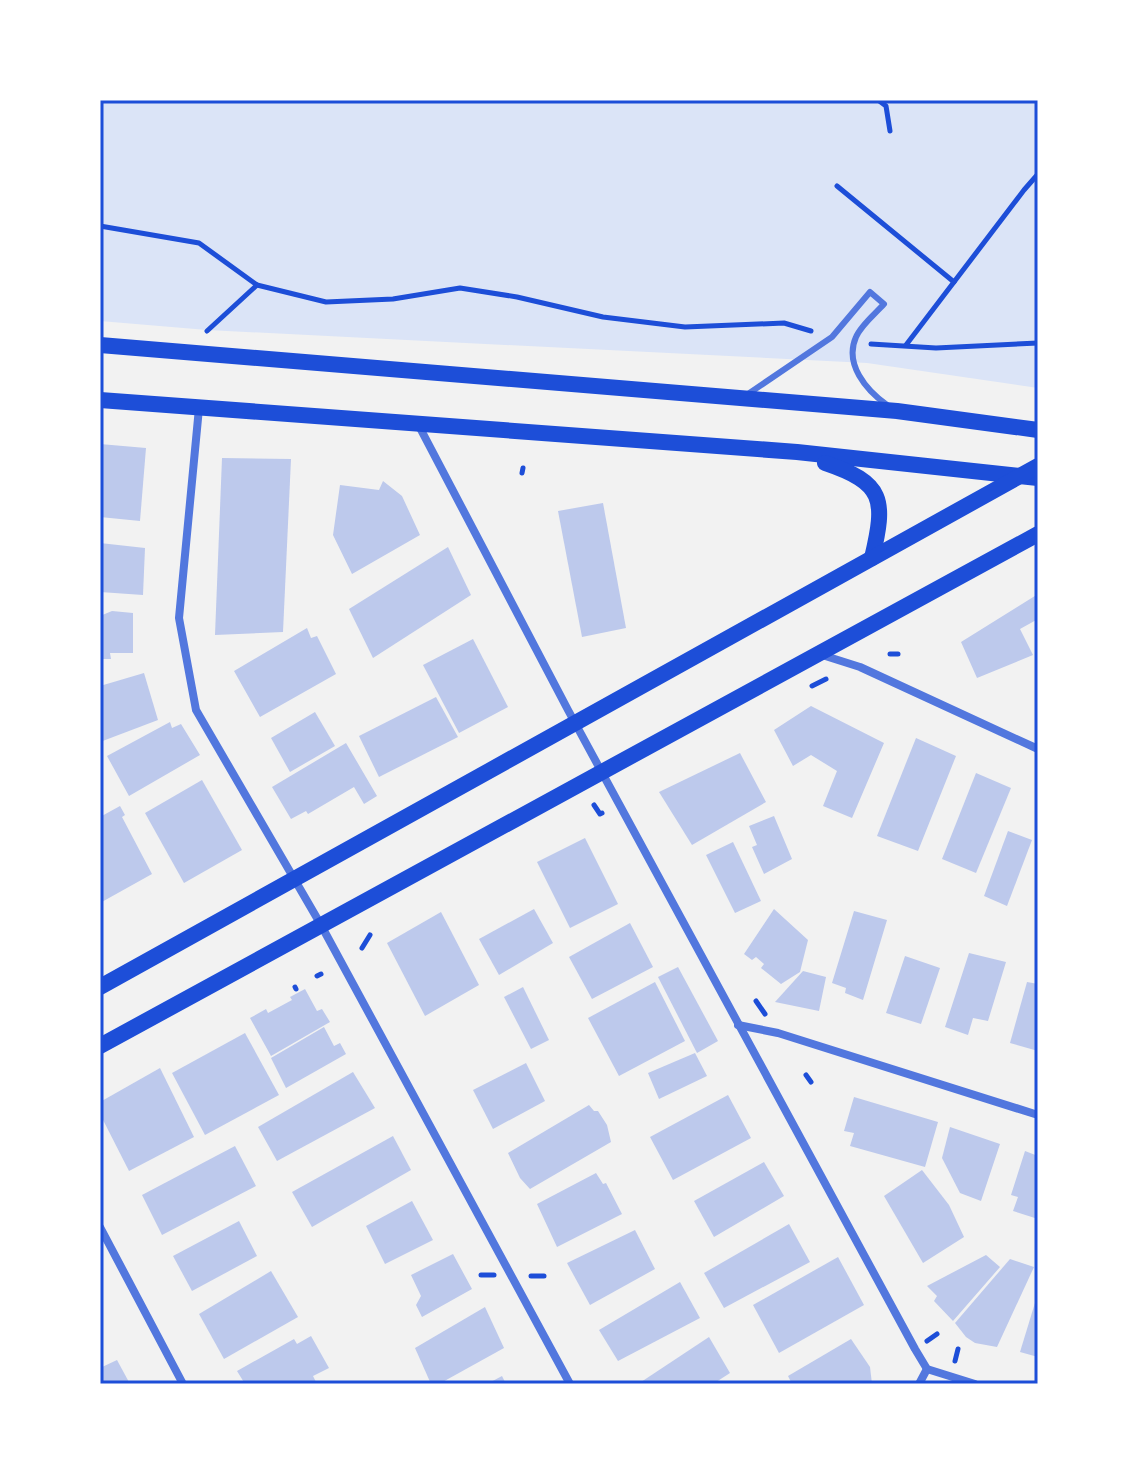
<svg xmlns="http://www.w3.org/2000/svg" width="1138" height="1484" font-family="Figtree,sans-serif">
  <rect width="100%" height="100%" fill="#f2f2f2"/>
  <polygon fill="#dbe4f7" points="100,100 1038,100 1038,388 867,363 207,330 100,321"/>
  <g fill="#bdc9ec">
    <polygon points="100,444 146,448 140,521 100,517"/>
    <polygon points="222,458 291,459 283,632 215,635"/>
    <polygon points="383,481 402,496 420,535 352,574 333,535 340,485 379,490"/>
    <polygon points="603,503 626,628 582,637 558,511"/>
    <polygon points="100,543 145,548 143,595 100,592"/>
    <polygon points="448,547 471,595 373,658 349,609"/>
    <polygon points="1038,594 1038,619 1020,629 1033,655 977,678 961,642"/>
    <polygon points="112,611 133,613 133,653 110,653 111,659 100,659 100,616"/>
    <polygon points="307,628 311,638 317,636 336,674 260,717 234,671"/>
    <polygon points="473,639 508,707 459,733 423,665"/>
    <polygon points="144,673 158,720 100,742 100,686"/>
    <polygon points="436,697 458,737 379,777 359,736"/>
    <polygon points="811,706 884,743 852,818 823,806 837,771 811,755 793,766 774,730"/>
    <polygon points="315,712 335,746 290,772 271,738"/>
    <polygon points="170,722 172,728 181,724 200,755 129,796 107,756"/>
    <polygon points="916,738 956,756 918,851 877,836"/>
    <polygon points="346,743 377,796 364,804 354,787 308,814 306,811 291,819 272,787"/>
    <polygon points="740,753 766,802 692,845 659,792"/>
    <polygon points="976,773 1011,788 976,873 942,859"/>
    <polygon points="202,780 242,850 184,883 145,813"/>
    <polygon points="120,806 125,815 122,817 152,874 100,903 100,817"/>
    <polygon points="774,816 792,859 764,874 752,847 757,845 749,826"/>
    <polygon points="1008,831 1032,840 1007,906 984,896"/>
    <polygon points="585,838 618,904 570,928 537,862"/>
    <polygon points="733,842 761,901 735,913 706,855"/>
    <polygon points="534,909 553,943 499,975 479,939"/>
    <polygon points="774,909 808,940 800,972 781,984 761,968 764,964 756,957 752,960 744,954"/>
    <polygon points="854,911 887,920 863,1000 845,993 846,988 832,983"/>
    <polygon points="441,912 479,985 425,1016 387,943"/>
    <polygon points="630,923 653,967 592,999 569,957"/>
    <polygon points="969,953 1006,962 988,1021 973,1018 968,1035 945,1027"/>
    <polygon points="905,956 940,968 921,1024 886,1013"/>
    <polygon points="678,967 718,1041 697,1053 658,977"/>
    <polygon points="803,971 826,977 819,1011 775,1002"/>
    <polygon points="655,982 685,1041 619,1076 588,1018"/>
    <polygon points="1027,982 1038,984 1038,1051 1010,1043"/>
    <polygon points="523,987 549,1040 531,1049 504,997"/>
    <polygon points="305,989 317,1011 322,1009 330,1022 271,1056 250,1018 266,1009 268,1013 292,1000 290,997"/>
    <polygon points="324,1027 334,1046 340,1043 346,1054 286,1088 271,1058"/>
    <polygon points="245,1033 279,1095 205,1135 172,1073"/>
    <polygon points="695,1053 707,1076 659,1099 648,1073"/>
    <polygon points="526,1063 545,1101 493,1129 473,1090"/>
    <polygon points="160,1068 194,1137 129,1171 100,1114 100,1102"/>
    <polygon points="353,1072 375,1108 277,1161 258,1127"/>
    <polygon points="728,1095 751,1138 673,1180 650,1137"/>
    <polygon points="854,1097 938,1122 925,1167 850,1146 854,1133 844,1131"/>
    <polygon points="589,1105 594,1111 598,1111 607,1125 611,1142 530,1189 520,1178 508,1153"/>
    <polygon points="950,1127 1000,1144 981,1201 960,1193 942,1158"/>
    <polygon points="393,1136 411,1170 312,1227 292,1192"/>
    <polygon points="235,1146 256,1186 162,1235 142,1195"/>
    <polygon points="1025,1151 1038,1156 1038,1219 1013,1211 1018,1197 1011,1195"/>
    <polygon points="764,1162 784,1196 714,1237 694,1201"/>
    <polygon points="922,1170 949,1205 964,1237 923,1263 884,1196"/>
    <polygon points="596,1173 603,1184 606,1183 622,1214 557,1247 537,1204"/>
    <polygon points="412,1201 433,1240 385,1264 366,1226"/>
    <polygon points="239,1221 257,1256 192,1291 173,1256"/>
    <polygon points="789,1224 810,1262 724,1308 704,1273"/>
    <polygon points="635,1230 655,1269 590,1305 567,1263"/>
    <polygon points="453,1254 472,1289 422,1317 416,1305 421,1296 411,1275"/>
    <polygon points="986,1255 1000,1267 953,1321 934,1301 937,1296 927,1286"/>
    <polygon points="838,1257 864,1305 779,1353 753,1305"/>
    <polygon points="1010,1259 1034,1267 997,1347 975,1343 966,1337 955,1323"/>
    <polygon points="271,1271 298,1317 224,1359 199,1314"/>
    <polygon points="680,1282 700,1318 618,1361 599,1330"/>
    <polygon points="1038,1293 1038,1357 1020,1352"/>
    <polygon points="485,1307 504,1348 439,1384 431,1384 415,1348"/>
    <polygon points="311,1336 329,1368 313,1376 317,1384 245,1384 237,1371 294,1339 297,1344"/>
    <polygon points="709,1337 730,1373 713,1384 638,1384"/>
    <polygon points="851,1339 870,1367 872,1384 792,1384 788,1376"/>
    <polygon points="117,1360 130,1384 100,1384 100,1368"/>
    <polygon points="502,1376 506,1384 487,1384"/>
  </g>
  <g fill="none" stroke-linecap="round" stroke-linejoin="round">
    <g stroke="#1d4ed8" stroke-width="5">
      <polyline points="878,100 886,106 890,131"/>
      <polyline points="837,186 954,282"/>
      <polyline points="100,226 199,243 257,285 326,302 393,299 460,288 517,297 603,317 685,327 784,323 811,331"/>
      <polyline points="207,331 257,285"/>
      <polyline points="871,344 936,348 1038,343"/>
      <polyline points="906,345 1024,190 1038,174"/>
      <polyline points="522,473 523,468"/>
      <polyline points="890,654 898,654"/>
      <polyline points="812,686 826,679"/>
      <polyline points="594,805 600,814 602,813"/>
      <polyline points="362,948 370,935"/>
      <polyline points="317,976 321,974"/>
      <polyline points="295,987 296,989"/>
      <polyline points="756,1001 765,1014"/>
      <polyline points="806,1075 811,1082"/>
      <polyline points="481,1275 494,1275"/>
      <polyline points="531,1276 544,1276"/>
      <polyline points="927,1341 937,1334"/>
      <polyline points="955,1361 958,1349"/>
    </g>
    <path stroke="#5277de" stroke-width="6" d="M 748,394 L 832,337 L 870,292 L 884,304 C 875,314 861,325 856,337 C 844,364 866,390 887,405"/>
    <g stroke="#5277de" stroke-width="8">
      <polyline points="199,408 179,618 196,710 321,925 570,1384"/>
      <polyline points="419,426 568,710 915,1349 927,1369 975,1384"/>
      <polyline points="819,654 860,667 1038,749"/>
      <polyline points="738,1025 778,1033 1038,1115"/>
      <polyline points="100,1227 183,1384"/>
      <polyline points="919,1384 927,1369"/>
    </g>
    <g stroke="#1d4ed8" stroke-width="16">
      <polyline points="100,345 897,411 1038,430"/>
      <polyline points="100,400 797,452 1038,478"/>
      <path d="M 825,463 C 884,483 886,499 872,558"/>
      <polyline points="100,987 1038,466"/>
      <polyline points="100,1046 1038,534"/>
    </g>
  </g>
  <rect width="1138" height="1484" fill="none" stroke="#ffffff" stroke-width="204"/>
  <rect x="102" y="102" width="934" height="1280" fill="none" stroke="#1d4ed8" stroke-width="3"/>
</svg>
